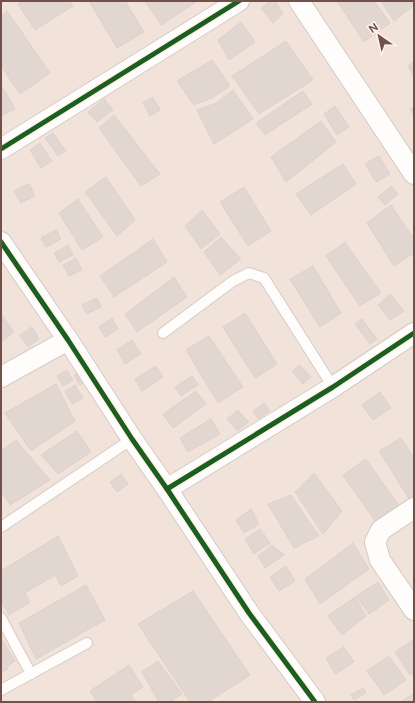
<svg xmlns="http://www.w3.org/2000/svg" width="415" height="703" font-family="Figtree,sans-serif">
  <rect width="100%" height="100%" fill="#f6efea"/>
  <rect fill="#f1e3da" x="1" y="1" width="413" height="701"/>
  <g fill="#e2d6d1" stroke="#dfd1cc">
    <polygon points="22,1 69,1 73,6 35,30 18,4"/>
    <polygon points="89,1 125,1 144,32 117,48"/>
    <polygon points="145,1 195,1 196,2 161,25"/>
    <polygon points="271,1 275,1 283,14 273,23 261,8"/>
    <polygon points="337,1 374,1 390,23 364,42"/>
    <polygon points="381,1 414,1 414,5 394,21"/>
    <polygon points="7,11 50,73 20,94 1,66 1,16"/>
    <polygon points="241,22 255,42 229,60 218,40"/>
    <polygon points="286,41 313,80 259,114 232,76"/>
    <polygon points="212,60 230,86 212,98 194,105 177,81"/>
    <polygon points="414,62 414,77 408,66"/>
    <polygon points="1,85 15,109 1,116"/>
    <polygon points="233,90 253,119 214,144 197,110 216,103"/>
    <polygon points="303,91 312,104 265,135 256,123"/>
    <polygon points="153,97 160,110 150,116 143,103"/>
    <polygon points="104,99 113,110 97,122 88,112"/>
    <polygon points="335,106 349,127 337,135 324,114"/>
    <polygon points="414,107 414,116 410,109"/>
    <polygon points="114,115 160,174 141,186 99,128"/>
    <polygon points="321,121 336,142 286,182 271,157"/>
    <polygon points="53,133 66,151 58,156 45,138"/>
    <polygon points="40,143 52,161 41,168 30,150"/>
    <polygon points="379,156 390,174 376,182 365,164"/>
    <polygon points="343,164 356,184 311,215 296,194"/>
    <polygon points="106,177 135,220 117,236 85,192"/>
    <polygon points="29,184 35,196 21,203 14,191"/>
    <polygon points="391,186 398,194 385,205 378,197"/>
    <polygon points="244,187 271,231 248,246 220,202"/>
    <polygon points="78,199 103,237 82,250 59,213"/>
    <polygon points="391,205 414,239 414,253 394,266 367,223"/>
    <polygon points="202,210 220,234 201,249 185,226"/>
    <polygon points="56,230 61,239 46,247 41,238"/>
    <polygon points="221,237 241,259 220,275 204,252"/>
    <polygon points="153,239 167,262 114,297 100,276"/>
    <polygon points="345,242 381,293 360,306 326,256"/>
    <polygon points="68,245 73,255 59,262 54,253"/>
    <polygon points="76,258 82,270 69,276 63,265"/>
    <polygon points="313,266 341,313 320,327 290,279"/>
    <polygon points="174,277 187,297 137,332 125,314"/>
    <polygon points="390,294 404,311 390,320 378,305"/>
    <polygon points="97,298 101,307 87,314 82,305"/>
    <polygon points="245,313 277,364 255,378 223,327"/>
    <polygon points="1,314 14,332 1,342"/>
    <polygon points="112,318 118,329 105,337 99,327"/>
    <polygon points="362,319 377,339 370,344 355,324"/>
    <polygon points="32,327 39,339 28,347 20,335"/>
    <polygon points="209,336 243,387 218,403 186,350"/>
    <polygon points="132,340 141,354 125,364 117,350"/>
    <polygon points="300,365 311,377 303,384 292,371"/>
    <polygon points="156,366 163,377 142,391 135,379"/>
    <polygon points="85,369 90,379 80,385 74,375"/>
    <polygon points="67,370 73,380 63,386 57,376"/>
    <polygon points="192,376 198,385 181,396 175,387"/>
    <polygon points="56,384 75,421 31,451 5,413"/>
    <polygon points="75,385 83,398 72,404 65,391"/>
    <polygon points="196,391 206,404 173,428 163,414"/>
    <polygon points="380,392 391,408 373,420 362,405"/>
    <polygon points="264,403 270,411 258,419 253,411"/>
    <polygon points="238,410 248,422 238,431 227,419"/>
    <polygon points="211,419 220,434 188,452 180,438"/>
    <polygon points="77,431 91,452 58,474 41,455"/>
    <polygon points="401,438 414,458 414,500 411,502 379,451"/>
    <polygon points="16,440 50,480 10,505 1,490 1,451"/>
    <polygon points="366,459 402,510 378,525 343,475"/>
    <polygon points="314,473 342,511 323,534 295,492"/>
    <polygon points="121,474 128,484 117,492 110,482"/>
    <polygon points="291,495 319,536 294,548 268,504"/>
    <polygon points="251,509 259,524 244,533 236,520"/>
    <polygon points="260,529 270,543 254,554 245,539"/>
    <polygon points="58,536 78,576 61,586 55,575 25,593 30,602 9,615 1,601 1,571"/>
    <polygon points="353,543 369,569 320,604 305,579"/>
    <polygon points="272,545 284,555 265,568 258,556"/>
    <polygon points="286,566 295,581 279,591 270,577"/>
    <polygon points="378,582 389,600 369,614 356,596"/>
    <polygon points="86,585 105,620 36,659 19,623"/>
    <polygon points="193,591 250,675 208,702 190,702 138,624"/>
    <polygon points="355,597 366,616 342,635 328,616"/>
    <polygon points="1,638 15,661 6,667 8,669 1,673"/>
    <polygon points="414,639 414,672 410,675 395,652"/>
    <polygon points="344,647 354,662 335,674 326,658"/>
    <polygon points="389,656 406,680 384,695 367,671"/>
    <polygon points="158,661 182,694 173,699 175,702 159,702 142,672"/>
    <polygon points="129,665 143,687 131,695 136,702 97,702 90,691"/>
    <polygon points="363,688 366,693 354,700 351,695"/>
    <polygon points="414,693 414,702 401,702"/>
  </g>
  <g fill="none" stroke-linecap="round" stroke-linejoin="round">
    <g stroke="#d4cbc7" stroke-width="12">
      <g id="lane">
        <polyline points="163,333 233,281 249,273 264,278 333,387"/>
        <polyline points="1,527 132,439"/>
        <polyline points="1,618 31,674"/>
        <polyline points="1,690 87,643"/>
      </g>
    </g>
    <g stroke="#d4cbc7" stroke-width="22">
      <g id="street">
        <polyline points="299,1 414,174"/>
        <polyline points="1,149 239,1"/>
        <polyline points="1,242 68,340 132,439 167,489 249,613 315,702"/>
        <polyline points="1,377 68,340"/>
        <polyline points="167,489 333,387 414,333"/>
        <polyline points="414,508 381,530 375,542 380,560 414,610"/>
      </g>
    </g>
    <use href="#lane" stroke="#fefdfc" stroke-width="10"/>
    <use href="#street" stroke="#fefdfc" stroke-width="20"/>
    <g stroke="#fff3ea" stroke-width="8">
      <g id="cycleway">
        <polyline points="1,149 239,1"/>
        <polyline points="1,242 68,340 132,439 167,489 249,613 315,702"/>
        <polyline points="167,489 333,387 414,333"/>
      </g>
    </g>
    <use href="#cycleway" stroke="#1b5e20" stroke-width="5"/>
  </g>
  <rect width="415" height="703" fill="none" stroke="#73514a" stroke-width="4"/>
  <g transform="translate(379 36) rotate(326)" stroke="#fff3ea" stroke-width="3" paint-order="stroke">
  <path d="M0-3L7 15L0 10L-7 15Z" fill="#73514a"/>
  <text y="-6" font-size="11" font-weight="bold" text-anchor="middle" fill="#73514a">N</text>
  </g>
</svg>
